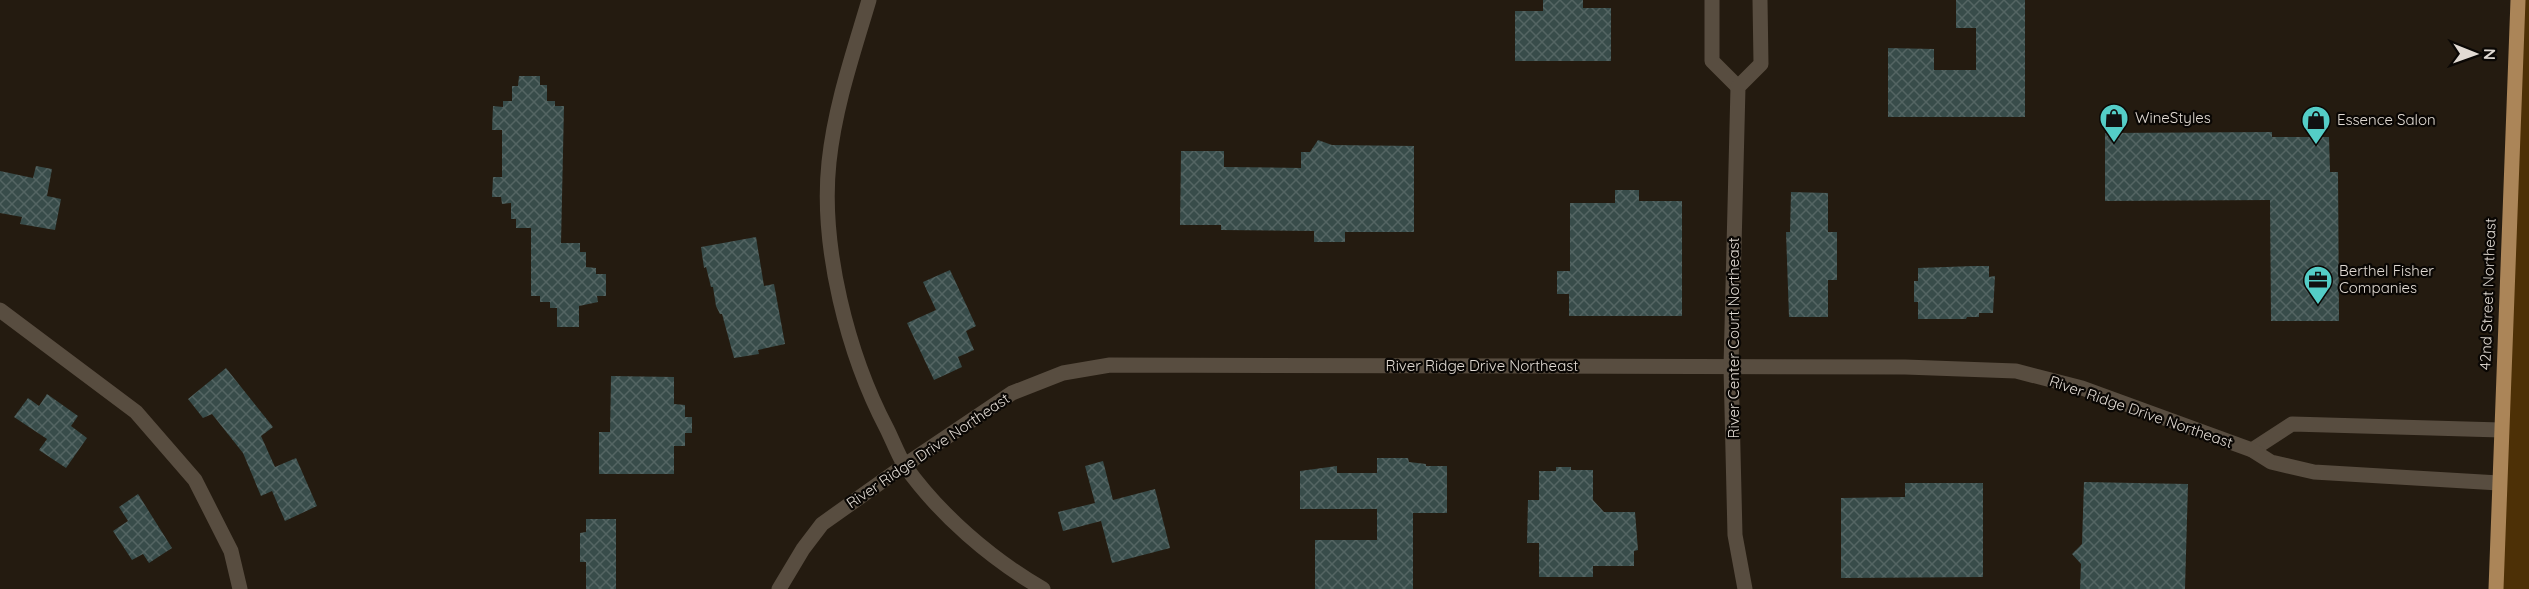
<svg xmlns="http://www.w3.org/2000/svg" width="2529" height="589" font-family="Quicksand,sans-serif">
  <defs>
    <pattern id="building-cross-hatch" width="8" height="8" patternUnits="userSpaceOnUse" patternTransform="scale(1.5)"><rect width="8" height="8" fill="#384c4a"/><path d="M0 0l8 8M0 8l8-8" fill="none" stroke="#546563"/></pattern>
  </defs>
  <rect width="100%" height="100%" fill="#241b10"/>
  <polygon fill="#4d3006" points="2518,0 2529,0 2529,589 2496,589"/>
  <g fill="url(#building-cross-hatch)">
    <polygon points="1543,0 1583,0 1583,8 1611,8 1611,61 1515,61 1515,11 1543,11"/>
    <polygon points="1956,0 2025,0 2025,117 1888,117 1888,48 1934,49 1934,70 1976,70 1976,28 1956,28"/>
    <polygon points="519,76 540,76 540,85 547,85 547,101 555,101 555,106 564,106 561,243 580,243 580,252 586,252 586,267 596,268 596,274 606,274 606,296 597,296 598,302 579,306 579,327 557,327 557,308 550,308 550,302 540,302 540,296 531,296 531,228 516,228 516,219 511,219 511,203 502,204 501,197 492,197 493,177 502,177 502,130 492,130 493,106 503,107 503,101 512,101 512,86 518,86"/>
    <polygon points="2272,132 2272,137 2329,137 2330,172 2338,172 2339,321 2271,321 2270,200 2105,201 2105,133"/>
    <polygon points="1318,140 1332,145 1414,146 1414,232 1345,232 1345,242 1314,242 1314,231 1221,230 1221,225 1180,225 1181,151 1224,151 1224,167 1301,168 1301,152 1310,152"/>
    <polygon points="36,166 52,169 47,196 61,199 55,230 20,224 22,217 0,213 0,171 33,178"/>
    <polygon points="1615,190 1639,190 1639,201 1682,201 1682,316 1569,316 1569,294 1557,294 1557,271 1570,271 1570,203 1615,203"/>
    <polygon points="1791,192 1828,193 1828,232 1837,232 1837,280 1828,280 1828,317 1789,317 1786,232 1790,232"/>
    <polygon points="756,237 764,286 774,284 785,344 758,350 759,354 734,358 722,314 720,314 716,306 713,287 711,287 706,267 704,268 701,247"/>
    <polygon points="1974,266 1989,266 1989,277 1995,276 1993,313 1979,313 1979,317 1967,317 1966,319 1918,319 1918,302 1914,302 1914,281 1918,281 1918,268"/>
    <polygon points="950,270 976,326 966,331 974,350 958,357 962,367 934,380 907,323 936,310 923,282"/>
    <polygon points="226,368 273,427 261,436 275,467 296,458 317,506 285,521 272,491 261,496 243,453 212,414 203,418 188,399"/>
    <polygon points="611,376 674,377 674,404 685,405 685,417 692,417 692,433 685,433 685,446 674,446 674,474 599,474 599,432 610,432"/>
    <polygon points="47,394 78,416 71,426 87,438 66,468 39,450 47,439 14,417 28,398 39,406"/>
    <polygon points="1377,458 1408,458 1409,462 1426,464 1426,466 1447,466 1447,513 1413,513 1413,589 1315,589 1315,540 1377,540 1377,509 1300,509 1300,471 1337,466 1337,473 1377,473"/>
    <polygon points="1103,461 1113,500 1155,489 1170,548 1112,563 1101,521 1063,531 1058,512 1095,503 1085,466"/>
    <polygon points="1556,467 1571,467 1571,470 1593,470 1593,500 1604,512 1635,512 1638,550 1634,551 1634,566 1593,566 1593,577 1539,577 1539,543 1527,543 1528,500 1539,500 1539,471 1556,471"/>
    <polygon points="2084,482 2188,484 2185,589 2080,589 2081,564 2072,554 2082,544"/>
    <polygon points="1905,483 1983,483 1983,577 1841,578 1841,498 1905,497"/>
    <polygon points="138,494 172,548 149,563 143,554 132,560 113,531 128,521 119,507"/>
    <polygon points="586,519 616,519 616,589 586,589 586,562 580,562 580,533 586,532"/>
  </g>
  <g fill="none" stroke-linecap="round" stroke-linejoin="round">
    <g stroke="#584d40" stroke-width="15">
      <path d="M 869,0 C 853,54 835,106 829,162 C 820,247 848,355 887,429 C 893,441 898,455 905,466 C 940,515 991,559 1043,589"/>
      <polyline points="1712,0 1712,61 1738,87"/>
      <polyline points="0,310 136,412 195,480 231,551 240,589"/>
      <polyline points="2252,450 2292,424 2501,430"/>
      <polyline points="779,589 803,549 822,524 905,465 1012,393 1063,373 1110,365 1905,367 2016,371 2082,388 2252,450 2271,462 2314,472 2499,483"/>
      <polyline points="1745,589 1735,535 1731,367 1738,87 1761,64 1760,0"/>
    </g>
    <polyline stroke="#ab8558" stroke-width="15" points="2496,589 2518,0"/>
  </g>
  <defs>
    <g id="shop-pin" transform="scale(1.5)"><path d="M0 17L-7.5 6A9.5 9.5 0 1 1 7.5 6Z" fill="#54cdc7" stroke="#0a0704"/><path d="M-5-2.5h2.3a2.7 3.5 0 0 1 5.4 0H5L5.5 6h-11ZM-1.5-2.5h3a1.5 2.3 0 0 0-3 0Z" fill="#111"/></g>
    <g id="office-pin" transform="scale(1.5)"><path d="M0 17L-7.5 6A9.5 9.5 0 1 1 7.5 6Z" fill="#54cdc7" stroke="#0a0704"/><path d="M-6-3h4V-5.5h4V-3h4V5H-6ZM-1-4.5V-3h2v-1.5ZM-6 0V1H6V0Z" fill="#111"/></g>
  </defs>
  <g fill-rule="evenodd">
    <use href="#shop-pin" x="2114" y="118"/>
    <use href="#shop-pin" x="2316" y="120"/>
    <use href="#office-pin" x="2318" y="280"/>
  </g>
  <g text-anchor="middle" stroke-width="4.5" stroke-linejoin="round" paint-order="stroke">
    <g font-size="15" fill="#e1dad3" stroke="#0a0704" text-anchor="start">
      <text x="2135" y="123">WineStyles</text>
      <text x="2337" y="125">Essence Salon</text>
      <text x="2339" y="276">Berthel Fisher<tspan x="2339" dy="17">Companies</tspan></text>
    </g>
    <g font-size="15" fill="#e1dad3" stroke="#0a0704">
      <text transform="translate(2488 294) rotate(-88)" y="5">42nd Street Northeast</text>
      <text transform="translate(1734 338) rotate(-90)" y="5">River Center Court Northeast</text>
      <text x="1482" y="371">River Ridge Drive Northeast</text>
      <text transform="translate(2141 412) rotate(19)" y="5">River Ridge Drive Northeast</text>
      <text transform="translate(928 451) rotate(-34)" y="5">River Ridge Drive Northeast</text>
    </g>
  </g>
  <g transform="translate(2475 54) rotate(91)" stroke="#0a0704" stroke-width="4.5" paint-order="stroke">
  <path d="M0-4.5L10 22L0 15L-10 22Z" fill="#e1dad3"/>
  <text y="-9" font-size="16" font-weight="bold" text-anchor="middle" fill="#e1dad3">N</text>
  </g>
</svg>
